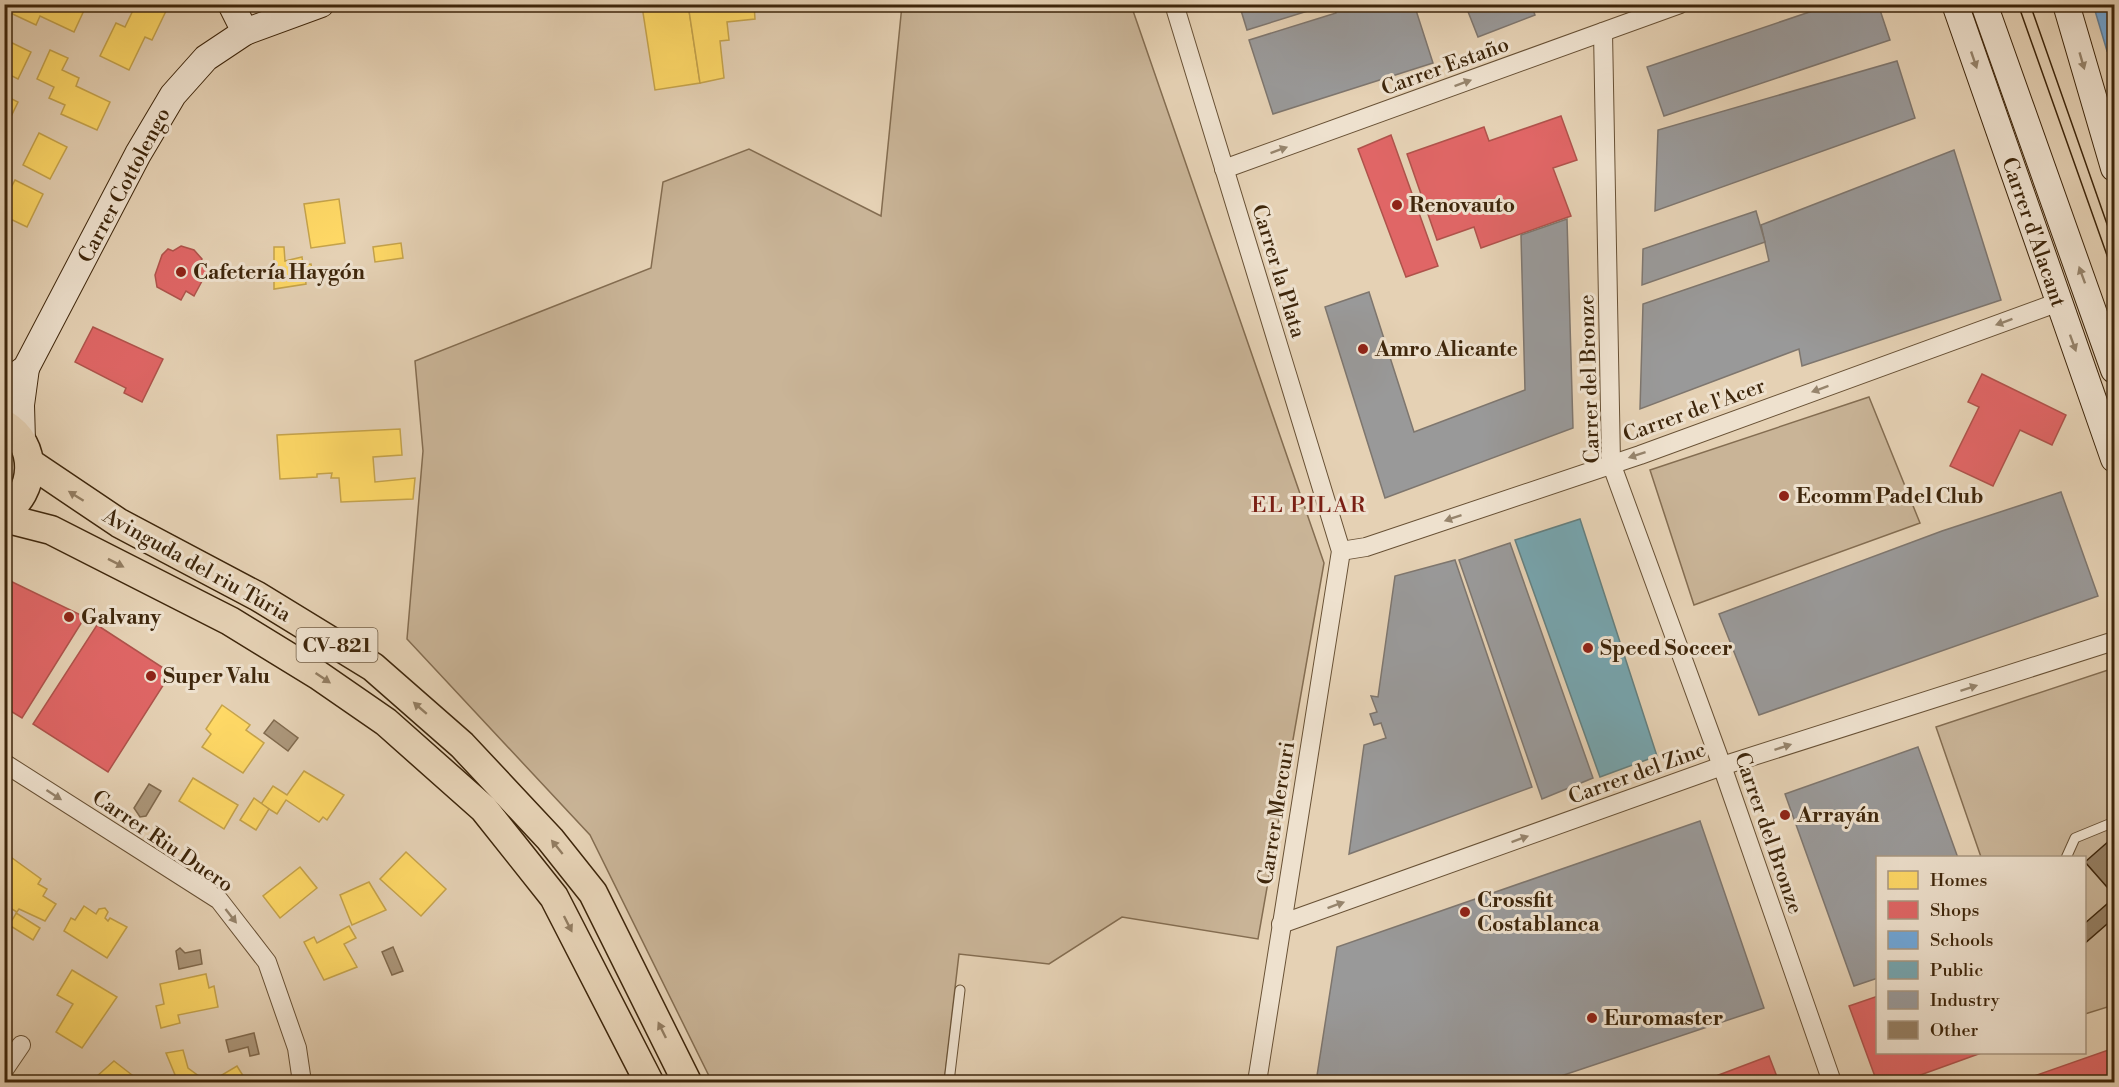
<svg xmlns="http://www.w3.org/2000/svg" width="2119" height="1087" font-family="'Libre Bodoni',serif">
  <rect width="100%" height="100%" fill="#e5d1b4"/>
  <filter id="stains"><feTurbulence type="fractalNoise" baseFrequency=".00333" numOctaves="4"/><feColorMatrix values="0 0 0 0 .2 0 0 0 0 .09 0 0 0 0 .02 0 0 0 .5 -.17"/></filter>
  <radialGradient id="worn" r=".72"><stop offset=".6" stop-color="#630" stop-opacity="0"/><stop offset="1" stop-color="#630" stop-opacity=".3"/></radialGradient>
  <g fill="#c9b497" stroke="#846d51" stroke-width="1.5">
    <polygon points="1027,4 1131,5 1324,563 1258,939 1122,917 1049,964 959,954 944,1082 712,1082 590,835 407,639 423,451 415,361 651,268 663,182 749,149 881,216 902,5 1015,5 1017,10"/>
    <polygon points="1869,397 1920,523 1694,605 1650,470"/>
    <polygon points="2114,668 2114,1005 2085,1014 2084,858 1981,857 1936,727"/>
  </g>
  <g fill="#ac977b" stroke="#806a4e" stroke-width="1.5">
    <polygon points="274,720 298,738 288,751 264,733"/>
    <polygon points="149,784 161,791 146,816 140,817 134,808"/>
    <polygon points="393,947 403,971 392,975 382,952"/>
    <polygon points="180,948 185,953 200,950 202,964 179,969 176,951"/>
    <polygon points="254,1033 259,1054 250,1056 248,1047 229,1052 226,1040"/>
  </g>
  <g fill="#ffd966" stroke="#c5a34b" stroke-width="1.5">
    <polygon points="4,4 83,4 86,6 74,32 40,16 36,25 4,10"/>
    <polygon points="136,4 168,7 152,40 145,37 129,70 100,56 116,23 125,27"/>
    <polygon points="653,4 688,4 700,83 655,90 642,6"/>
    <polygon points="688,4 754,4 755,19 727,22 729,40 720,41 724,78 700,83"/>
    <polygon points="4,39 31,52 18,79 4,72"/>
    <polygon points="50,50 68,58 62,70 79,78 76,86 110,102 97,130 61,114 65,105 49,98 54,87 37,79"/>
    <polygon points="4,95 18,102 4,131"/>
    <polygon points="39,133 67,147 50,179 23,165"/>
    <polygon points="15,180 43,194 27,227 4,216 4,201"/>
    <polygon points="339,199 345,243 311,248 304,204"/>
    <polygon points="401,243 403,258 375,262 373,247"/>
    <polygon points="274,247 284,247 285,261 302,257 303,265 311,264 312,271 305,273 306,284 274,289"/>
    <polygon points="400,429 402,455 373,457 375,482 415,478 413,499 341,502 339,478 331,478 332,473 317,474 317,477 280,479 277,435"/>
    <polygon points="222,705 250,725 246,730 264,743 243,773 202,747 211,734 206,729"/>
    <polygon points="304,771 344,795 327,820 323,817 319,822 286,800 277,814 261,804 273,786 287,795"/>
    <polygon points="193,778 238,805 224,829 179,801"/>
    <polygon points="254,798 269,809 256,830 240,820"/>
    <polygon points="406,852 446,889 421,916 380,879"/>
    <polygon points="8,855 41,879 38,884 47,889 43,896 56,904 45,921 19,909 16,913 40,928 33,940 9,925 17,912 7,906 4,910 4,861"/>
    <polygon points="300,867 317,888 280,918 263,896"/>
    <polygon points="369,882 386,910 352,925 340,895"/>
    <polygon points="84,906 96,914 99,909 105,908 108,912 105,918 108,921 110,918 127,927 107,958 64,931 71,918 75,920"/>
    <polygon points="349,926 356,938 344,944 357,967 324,980 304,942 314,937 317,943"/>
    <polygon points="72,970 117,997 82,1048 56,1032 73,1004 57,995"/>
    <polygon points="206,974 209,988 214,986 218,1007 178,1015 180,1023 161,1028 156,1006 164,1004 160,984"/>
    <polygon points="183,1050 188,1068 203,1079 205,1077 212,1081 237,1066 247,1082 178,1082 166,1053"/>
    <polygon points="114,1061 141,1082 100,1082 95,1078"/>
  </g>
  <g fill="#e06666" stroke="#af534b" stroke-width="1.5">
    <polygon points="1561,116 1577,160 1553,168 1571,216 1481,248 1474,227 1437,240 1407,154 1484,127 1489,141"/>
    <polygon points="1391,135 1438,266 1406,277 1358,149"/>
    <polygon points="181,246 194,250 202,259 200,265 209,268 194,296 186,291 181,300 157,287 155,275 162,255 168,249 173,251"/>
    <polygon points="93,327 163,359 142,402 124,393 126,388 75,362"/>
    <polygon points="1982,374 2066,415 2052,445 2020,430 1993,486 1950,466 1979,407 1968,402"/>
    <polygon points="4,578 85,617 22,718 4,707"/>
    <polygon points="97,625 171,673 108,772 33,724"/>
    <polygon points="1878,996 1878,1052 1984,1052 1901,1082 1877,1082 1849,1006"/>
    <polygon points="2114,1048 2114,1082 2017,1082"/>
    <polygon points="1769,1056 1779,1082 1700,1082"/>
  </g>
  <polygon fill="#6fa8dc" stroke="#60819d" stroke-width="1.5" points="2093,4 2114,4 2114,48 2107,51"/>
  <polygon fill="#76a5af" stroke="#657f7e" stroke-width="1.5" points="1580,519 1657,756 1600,777 1515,540"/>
  <g fill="#999" stroke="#7e766e" stroke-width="1.5">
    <polygon points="1239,4 1309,4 1311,10 1247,30"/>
    <polygon points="1334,4 1414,4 1433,63 1273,114 1249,40 1336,13"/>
    <polygon points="1465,4 1531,4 1535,15 1478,37"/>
    <polygon points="1833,4 1878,4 1890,40 1664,116 1647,67"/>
    <polygon points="1897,61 1915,118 1655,211 1658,130"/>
    <polygon points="1954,150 2001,300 1802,366 1799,349 1640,409 1643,304 1769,261 1761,225"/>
    <polygon points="1756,211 1765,242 1642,285 1643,249"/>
    <polygon points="1567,219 1573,428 1385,498 1325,307 1369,292 1414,432 1525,390 1521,235"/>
    <polygon points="2061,492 2098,596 1759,715 1719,614 1942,531"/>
    <polygon points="1510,543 1593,778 1542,799 1459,560"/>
    <polygon points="1455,560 1532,787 1349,854 1364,745 1386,738 1381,723 1374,725 1370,714 1377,712 1371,696 1378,697 1395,576"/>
    <polygon points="1918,747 1958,858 1878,858 1878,978 1854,986 1785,794"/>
    <polygon points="1700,821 1764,1008 1543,1082 1316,1082 1337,947"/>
  </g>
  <g fill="#957f63" stroke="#3e260b" stroke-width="1.5">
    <polygon points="2110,840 2114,845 2114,895 2085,862"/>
    <polygon points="2114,898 2114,918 2084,944 2084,924"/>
  </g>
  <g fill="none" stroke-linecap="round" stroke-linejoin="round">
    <g stroke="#685135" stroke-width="11">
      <g id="lane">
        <polyline points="2066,858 2075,838 2114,822"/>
        <polyline points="949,1082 960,990"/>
      </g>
    </g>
    <g stroke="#685135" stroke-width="20">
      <g id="street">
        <polyline points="1174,4 1341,551 1257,1082"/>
        <polyline points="1603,32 1611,463 1722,766 1832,1082"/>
        <polyline points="1224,169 1680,4"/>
        <polyline points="1341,551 1366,547 1640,455 2059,302"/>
        <polyline points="4,763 219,900 267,962 297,1048 302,1082"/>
        <polyline points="1281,924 1722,766 2114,641"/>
        <polyline points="4,1070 21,1045"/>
      </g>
    </g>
    <g stroke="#3e260b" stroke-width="28">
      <g id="secondary">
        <polyline points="231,4 245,32"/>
        <polyline points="1955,4 2114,459"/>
        <polyline points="1984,4 2114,370"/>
        <polyline points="2066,4 2114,168"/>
        <polyline points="4,384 26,368 138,154 173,95 206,58 245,32 321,4"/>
        <polyline points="22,441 21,405 26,368"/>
      </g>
    </g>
    <g stroke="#3e260b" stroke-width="31">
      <g id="primary">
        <path d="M 4,424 C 39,445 36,492 4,513"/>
        <polyline points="30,463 119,523 257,596 373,667 462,745 550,839 593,893 687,1082"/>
        <polyline points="4,518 51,530 230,621 318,675 386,722 484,809 554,897 649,1082"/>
      </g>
    </g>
    <use href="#lane" stroke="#eee1ce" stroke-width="9"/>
    <use href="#street" stroke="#eee1ce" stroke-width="18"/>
    <use href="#secondary" stroke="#eee1ce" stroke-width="26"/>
    <use href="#primary" stroke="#e5d1b4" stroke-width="28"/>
    <g stroke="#3e260b" stroke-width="1.5">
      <polyline points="2018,4 2114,275"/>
      <polyline points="2030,4 2114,244"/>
    </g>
  </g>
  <defs><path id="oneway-solid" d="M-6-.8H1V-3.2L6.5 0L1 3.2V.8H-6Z" transform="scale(1.5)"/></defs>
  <g fill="#96846c">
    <use href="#oneway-solid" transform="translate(1974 60) rotate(71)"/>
    <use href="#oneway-solid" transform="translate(2082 61) rotate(74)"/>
    <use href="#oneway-solid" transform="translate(1463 83) rotate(-20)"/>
    <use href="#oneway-solid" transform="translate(1279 150) rotate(-20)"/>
    <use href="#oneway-solid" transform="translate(2082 275) rotate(-110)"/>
    <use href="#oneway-solid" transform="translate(2004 322) rotate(160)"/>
    <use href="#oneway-solid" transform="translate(2073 343) rotate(70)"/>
    <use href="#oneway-solid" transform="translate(1820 389) rotate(160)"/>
    <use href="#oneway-solid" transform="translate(1637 455) rotate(162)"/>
    <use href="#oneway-solid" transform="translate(1453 518) rotate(161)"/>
    <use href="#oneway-solid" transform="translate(1969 688) rotate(-18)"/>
    <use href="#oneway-solid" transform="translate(1783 747) rotate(-18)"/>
    <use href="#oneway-solid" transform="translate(54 795) rotate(33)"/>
    <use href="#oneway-solid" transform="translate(1520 839) rotate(-20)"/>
    <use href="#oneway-solid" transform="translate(1336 905) rotate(-20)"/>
    <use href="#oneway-solid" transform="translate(231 916) rotate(52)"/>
  </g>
  <g fill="#927c60">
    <use href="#oneway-solid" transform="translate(76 496) rotate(-148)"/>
    <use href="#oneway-solid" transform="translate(116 563) rotate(27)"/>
    <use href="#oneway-solid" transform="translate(323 678) rotate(34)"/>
    <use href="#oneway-solid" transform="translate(420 708) rotate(-139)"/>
    <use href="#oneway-solid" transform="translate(557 847) rotate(-129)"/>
    <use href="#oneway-solid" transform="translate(568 924) rotate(63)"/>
    <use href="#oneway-solid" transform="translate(662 1030) rotate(-116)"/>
  </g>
  <g fill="#8f2418" stroke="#eee1ce" stroke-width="2">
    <circle cx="1397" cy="205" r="6"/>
    <circle cx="181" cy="272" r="6"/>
    <circle cx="1363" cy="349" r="6"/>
    <circle cx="1784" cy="496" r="6"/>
    <circle cx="69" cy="617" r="6"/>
    <circle cx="1588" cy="648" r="6"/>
    <circle cx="151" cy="676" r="6"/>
    <circle cx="1785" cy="815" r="6"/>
    <circle cx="1465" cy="912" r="6"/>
    <circle cx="1592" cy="1018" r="6"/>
  </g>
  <g text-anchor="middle" stroke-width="6" stroke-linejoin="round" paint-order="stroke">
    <rect fill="#eee1ce" stroke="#735e46" stroke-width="1.5" x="296.5" y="628" width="81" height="34" rx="4.5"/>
    <g font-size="20" font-weight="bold" fill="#3e260b">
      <text x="337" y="652">CV-821</text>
    </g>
    <g font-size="21" fill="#3e260b" stroke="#eee1ce">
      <text transform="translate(1445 66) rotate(-20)" y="7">Carrer Estaño</text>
      <text transform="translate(124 185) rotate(-62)" y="7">Carrer Cottolengo</text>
      <text transform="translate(2034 232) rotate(71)" y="7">Carrer d'Alacant</text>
      <text transform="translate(1279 271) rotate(73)" y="7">Carrer la Plata</text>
      <text transform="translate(1589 379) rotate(-92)" y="7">Carrer del Bronze</text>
      <text transform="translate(1694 410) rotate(-20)" y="7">Carrer de l'Acer</text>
      <text transform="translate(197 565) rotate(29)" y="7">Avinguda del riu Túria</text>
      <text transform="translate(1637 773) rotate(-20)" y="7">Carrer del Zinc</text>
      <text transform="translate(1276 813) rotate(-81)" y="7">Carrer Mercuri</text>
      <text transform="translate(1769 833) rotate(71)" y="7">Carrer del Bronze</text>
      <text transform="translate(163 841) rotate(34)" y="7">Carrer Riu Duero</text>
    </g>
    <g font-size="21" font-weight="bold" fill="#3e260b" stroke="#eee1ce" text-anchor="start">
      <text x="1409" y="212">Renovauto</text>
      <text x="193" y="279">Cafetería Haygón</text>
      <text x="1375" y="356">Amro Alicante</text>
      <text x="1796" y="503">Ecomm Padel Club</text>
      <text x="81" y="624">Galvany</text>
      <text x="1600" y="655">Speed Soccer</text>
      <text x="163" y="683">Super Valu</text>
      <text x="1797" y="822">Arrayán</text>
      <text x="1477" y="907">Crossfit<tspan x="1477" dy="24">Costablanca</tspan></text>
      <text x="1604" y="1025">Euromaster</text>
    </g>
    <g font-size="22" letter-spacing="1.5" fill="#7a1f14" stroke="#eee1ce">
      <text x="1309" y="512">EL PILAR</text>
    </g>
  </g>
  <rect width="2119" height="1087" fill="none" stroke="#e5d1b4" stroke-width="24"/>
  <rect x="6" y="6" width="2107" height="1075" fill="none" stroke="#3e260b" stroke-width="3"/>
  <rect x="12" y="12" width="2095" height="1063" fill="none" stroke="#3e260b" stroke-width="1.5"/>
  <rect x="1876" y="856" width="210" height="198" fill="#eee1ce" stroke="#a89680" stroke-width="1.5"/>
  <rect x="1888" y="871" width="30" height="18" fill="#ffd966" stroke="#a89680" stroke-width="1.5"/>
  <text x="1930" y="886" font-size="18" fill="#3e260b">Homes</text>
  <rect x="1888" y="901" width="30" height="18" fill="#e06666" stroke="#a89680" stroke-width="1.5"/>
  <text x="1930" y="916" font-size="18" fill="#3e260b">Shops</text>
  <rect x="1888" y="931" width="30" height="18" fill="#6fa8dc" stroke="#a89680" stroke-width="1.5"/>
  <text x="1930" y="946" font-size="18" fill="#3e260b">Schools</text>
  <rect x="1888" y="961" width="30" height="18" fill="#76a5af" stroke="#a89680" stroke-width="1.5"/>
  <text x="1930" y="976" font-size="18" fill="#3e260b">Public</text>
  <rect x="1888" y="991" width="30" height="18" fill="#999999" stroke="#a89680" stroke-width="1.5"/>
  <text x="1930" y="1006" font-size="18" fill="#3e260b">Industry</text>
  <rect x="1888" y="1021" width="30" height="18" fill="#957f63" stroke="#a89680" stroke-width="1.5"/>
  <text x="1930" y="1036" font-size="18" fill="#3e260b">Other</text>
  <rect width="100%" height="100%" filter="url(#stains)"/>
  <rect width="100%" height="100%" fill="url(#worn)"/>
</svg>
